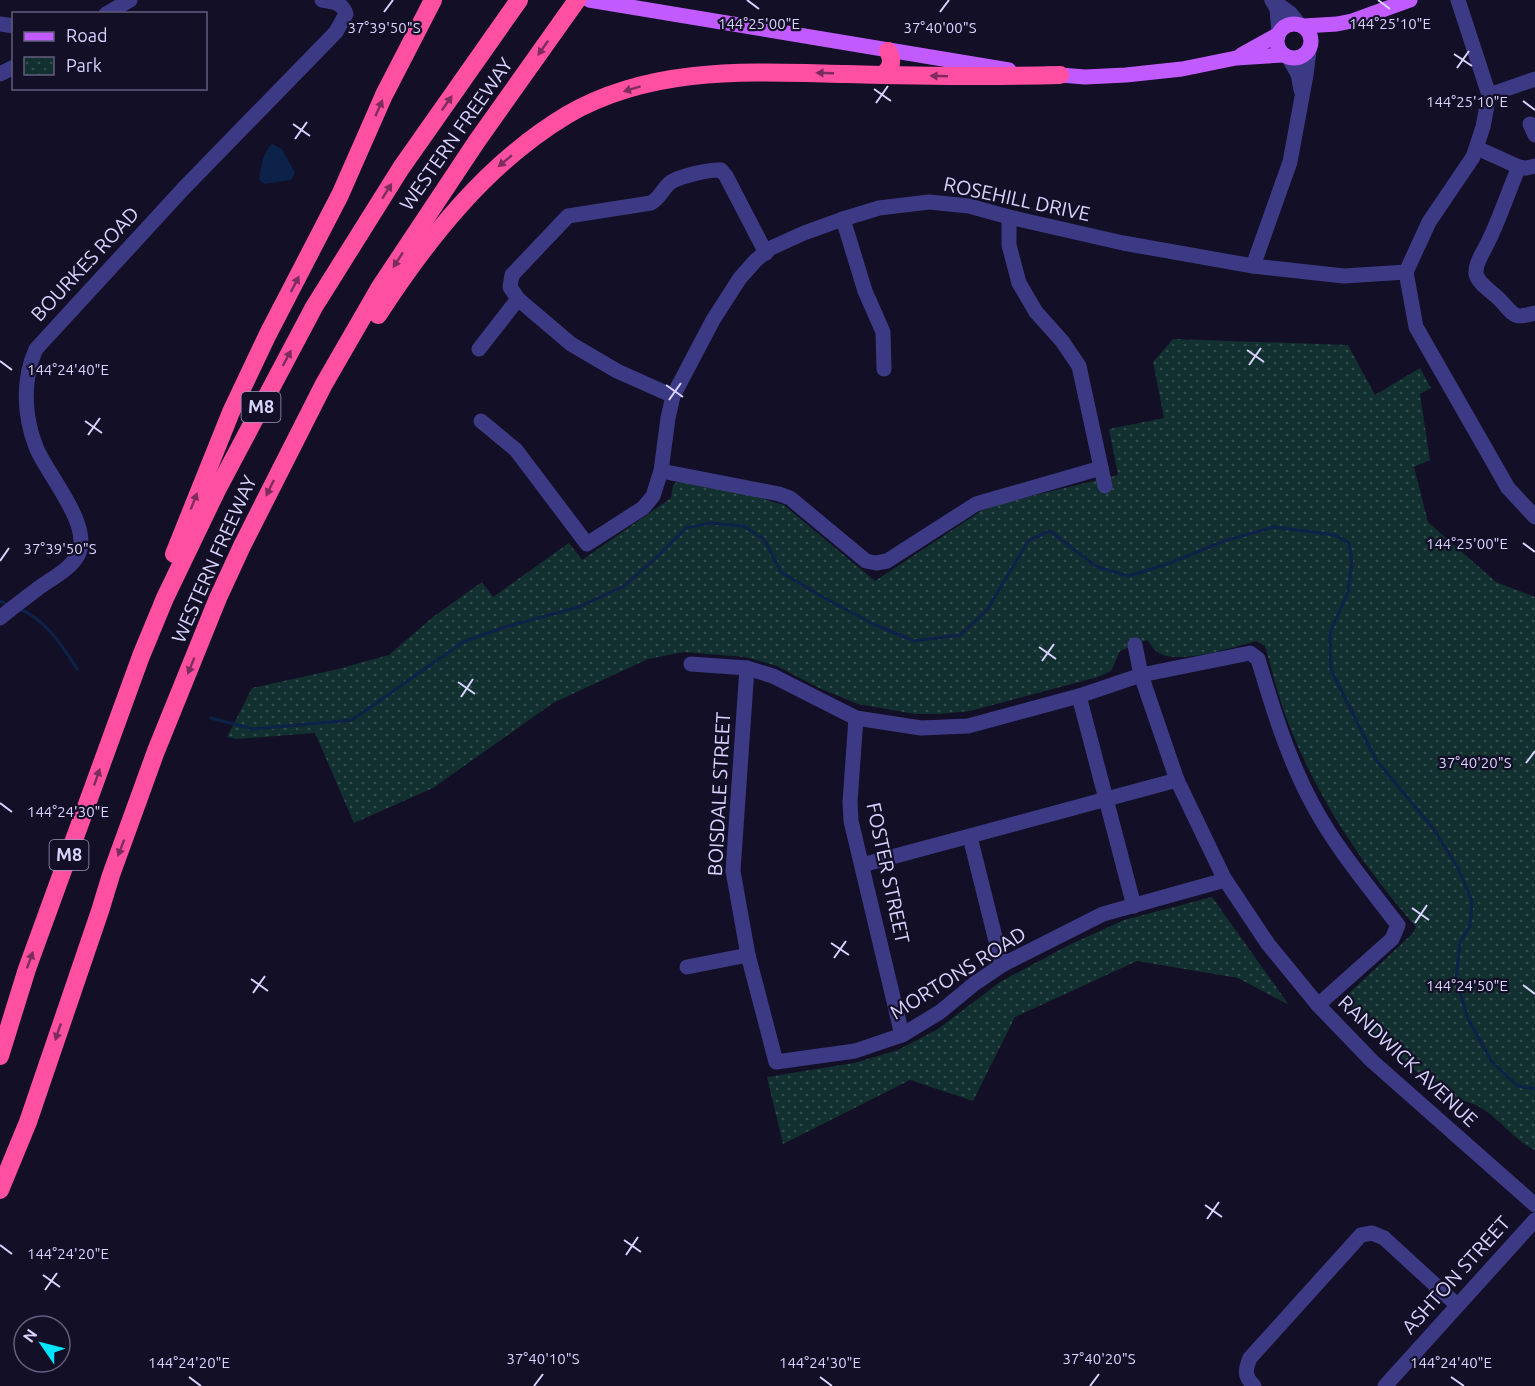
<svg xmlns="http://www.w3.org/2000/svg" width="1535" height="1386" font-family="Ubuntu,sans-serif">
  <defs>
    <pattern id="park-dots" width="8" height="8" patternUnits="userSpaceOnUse" patternTransform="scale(1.5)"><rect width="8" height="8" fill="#12302f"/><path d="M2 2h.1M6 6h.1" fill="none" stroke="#344d4e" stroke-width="1.8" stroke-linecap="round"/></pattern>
  </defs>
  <rect width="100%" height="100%" fill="#130f26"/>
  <g fill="url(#park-dots)">
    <path d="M 1173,339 L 1348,345 L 1375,395 L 1420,368 L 1431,388 L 1420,394 L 1430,460 L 1414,467 L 1428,522 L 1496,582 L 1535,597 L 1535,1150 C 1507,1138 1486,1095 1452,1102 L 1386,1045 L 1343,1004 L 1344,998 L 1413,933 L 1416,927 C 1364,867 1321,804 1291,730 C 1280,703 1273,674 1265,646 L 1256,641 C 1234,647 1174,667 1156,651 C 1153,649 1150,643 1147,640 L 1120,651 L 1111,671 L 1098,677 L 970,711 L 939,714 L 915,714 L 858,704 L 819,688 L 777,666 L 745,657 L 684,652 L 648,659 L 553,703 L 433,788 L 354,823 L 315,733 L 236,739 L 227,737 L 252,688 L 334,670 L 389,655 L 433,617 L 482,582 L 493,597 L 569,543 L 582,560 L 671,498 L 673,485 L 679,480 L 722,487 L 784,505 L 875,581 L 981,511 L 1003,503 L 1118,475 L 1109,429 L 1164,418 L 1153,362 Z"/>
    <polygon points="1212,897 1289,1005 1238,978 1137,961 1015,1017 973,1101 910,1080 783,1144 767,1077 854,1063 898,1050 938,1029 1000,982 1069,945 1124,920"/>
  </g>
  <path fill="#0c2248" d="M 272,144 L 282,149 L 295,173 L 291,180 L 264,184 L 259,179 C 261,168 263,151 272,144 Z"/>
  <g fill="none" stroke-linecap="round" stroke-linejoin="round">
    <g stroke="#0c2248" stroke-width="3">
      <polyline points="0,601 9,605"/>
      <path d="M 18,608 C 46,620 61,644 77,669"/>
      <polyline points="211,718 253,729 352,720 463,642 505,627 579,607 624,586 658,556 686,528 710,523 743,526 764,539 781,572 819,595 871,623 914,641 960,635 987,610 1029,540 1050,531 1097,567 1129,576 1170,563 1224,541 1274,527 1335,535 1349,543 1352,563 1348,592 1330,633 1331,670 1376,760 1433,828 1458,868 1472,901 1470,926 1460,942 1456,980 1468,1019 1492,1062 1518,1086 1535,1089"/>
    </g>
    <g stroke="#3d3a85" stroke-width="15">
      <polyline points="1272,0 1290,13 1299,24"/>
      <polyline points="1272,0 1277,9 1279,32"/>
      <polyline points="1458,0 1489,95 1483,127 1473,157 1429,222 1406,272 1416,327 1508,488 1535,517"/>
      <polyline points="106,14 130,0"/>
      <polyline points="0,24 14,26"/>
      <polyline points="1289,58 1298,74 1301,90"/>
      <polyline points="0,74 14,67"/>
      <polyline points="1489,95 1535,79"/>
      <polyline points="1530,124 1535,135"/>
      <polyline points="1477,148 1519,167 1526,168 1535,166"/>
      <path d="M 1519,167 C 1507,194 1499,222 1485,248 C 1481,256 1475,265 1476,274 C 1478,284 1494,293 1501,301 C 1515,316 1514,319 1535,313"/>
      <polyline points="1009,217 1009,245 1019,283 1036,312 1062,341 1079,366 1105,486"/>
      <polyline points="843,219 865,291 883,332 884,369"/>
      <polyline points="1253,266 1290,162 1306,75 1309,51"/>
      <polyline points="479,349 518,299"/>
      <path d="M 673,396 L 617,371 L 571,344 L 518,299 L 510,287 L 512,275 L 568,216 L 651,203 C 660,198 663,188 671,182 C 681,176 710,169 721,170 L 726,176 L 766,253"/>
      <polyline points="481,421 516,450 587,544 643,508 653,496 661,471 668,418 673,396 713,320 740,278 756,260 771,248 804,233 843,219 879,208 929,202 969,206 1009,217 1123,243 1253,266 1344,276 1406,272"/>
      <polyline points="661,471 779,494 790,498 866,561 876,563 887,561 976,504 1101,468"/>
      <path d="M 0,618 C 12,608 24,599 36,590 C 50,579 69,571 78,555 C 93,525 47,475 36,447 C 24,416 22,380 36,349 L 184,188 L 336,32 L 346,14 C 342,2 333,2 322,0"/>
      <polyline points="1135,645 1141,675 1177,780 1224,878 1268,944 1318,1005 1372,1061 1535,1205"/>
      <polyline points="691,664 747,668 773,676 856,718 921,728 968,726 1079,696"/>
      <polyline points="747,668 733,871 748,955 776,1062 855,1051 902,1035 940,1012 974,984 1002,965 1103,914 1225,880"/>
      <polyline points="856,718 850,802 851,821 902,1035"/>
      <polyline points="970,837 1002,965"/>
      <polyline points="862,865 1177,780"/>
      <path d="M 1134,906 L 1079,696 L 1141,675 L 1250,653 L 1258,659 C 1273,709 1288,759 1313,805 C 1336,848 1368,886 1398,925 L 1392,939 L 1318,1005"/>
      <polyline points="687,967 748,955"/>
      <path d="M 1254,1386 C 1244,1376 1245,1370 1250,1358 L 1361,1235 L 1372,1233 L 1384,1238 L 1457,1305"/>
      <polyline points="1385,1386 1535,1220"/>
    </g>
    <g stroke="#c25bff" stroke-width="15">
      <polyline points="589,0 1009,70"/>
      <circle cx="1294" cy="41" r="17"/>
      <polyline points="1304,26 1337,24 1352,21 1410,0"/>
      <polyline points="1241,55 1277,35"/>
      <polyline points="1048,74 1085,77 1126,75 1182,69 1236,58 1283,55"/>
    </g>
    <g stroke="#ff4fa3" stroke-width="18">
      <path d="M 884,74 C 892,67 893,60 888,51"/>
      <path d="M 378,315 C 428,238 487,163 567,115 C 652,65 752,72 846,74 C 918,76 989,77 1060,75"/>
      <polyline points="174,554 231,412 268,334 340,195 384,95 433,0"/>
      <polyline points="0,1056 27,969 141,656 165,598 217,490 314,307 401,168 519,0"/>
      <polyline points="0,1190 28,1122 100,911 111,875 156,751 218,598 242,546 324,384 380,287 477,141 577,0"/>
    </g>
  </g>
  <defs><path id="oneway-solid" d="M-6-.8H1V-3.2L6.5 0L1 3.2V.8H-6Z" transform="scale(1.5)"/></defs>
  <g fill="#7d2c5e">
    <use href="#oneway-solid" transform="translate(543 48) rotate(125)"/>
    <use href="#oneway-solid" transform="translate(825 73) rotate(-178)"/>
    <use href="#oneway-solid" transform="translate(939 76) rotate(-178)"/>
    <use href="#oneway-solid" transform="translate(632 89) rotate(163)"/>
    <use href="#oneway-solid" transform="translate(447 103) rotate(-55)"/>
    <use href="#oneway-solid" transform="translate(379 108) rotate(-66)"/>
    <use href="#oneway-solid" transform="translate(505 161) rotate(140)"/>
    <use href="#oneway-solid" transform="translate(387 191) rotate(-58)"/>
    <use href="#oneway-solid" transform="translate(398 260) rotate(123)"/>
    <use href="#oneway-solid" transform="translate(295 284) rotate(-63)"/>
    <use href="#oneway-solid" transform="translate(287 358) rotate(-62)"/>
    <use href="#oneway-solid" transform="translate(270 488) rotate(116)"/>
    <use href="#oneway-solid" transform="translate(194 501) rotate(-69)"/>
    <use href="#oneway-solid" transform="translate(191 666) rotate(112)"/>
    <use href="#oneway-solid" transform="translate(97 777) rotate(-71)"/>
    <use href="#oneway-solid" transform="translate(121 848) rotate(111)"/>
    <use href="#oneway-solid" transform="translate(30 960) rotate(-70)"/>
    <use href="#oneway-solid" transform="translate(58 1032) rotate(109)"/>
  </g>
  <path fill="none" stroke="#d9d4ff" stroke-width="2" d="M 747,0 L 759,9M 1378,0 L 1390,9M 384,12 L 393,0M 940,12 L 949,0M 1454,54 L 1472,66M 1457,68 L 1469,51M 874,89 L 891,101M 1523,101 L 1535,110M 876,103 L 888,86M 293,124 L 310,136M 295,139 L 307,122M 1247,350 L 1264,362M 0,361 L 12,370M 1249,365 L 1261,348M 666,385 L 683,397M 669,400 L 681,383M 85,421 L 102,433M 88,435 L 100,418M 1523,543 L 1535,552M 0,561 L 9,548M 1039,647 L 1056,659M 1042,661 L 1054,644M 458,682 L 475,694M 461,697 L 473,679M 1526,763 L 1535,751M 0,803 L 12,812M 1412,908 L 1429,920M 1415,923 L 1427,905M 831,943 L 849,955M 834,958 L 846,941M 251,979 L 268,991M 1523,985 L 1535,994M 253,993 L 265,976M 1205,1205 L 1222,1217M 1207,1219 L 1219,1202M 624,1240 L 641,1252M 0,1245 L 12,1254M 626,1255 L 638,1237M 43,1275 L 60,1287M 45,1290 L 57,1273M 189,1377 L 201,1386M 820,1377 L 832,1386M 1451,1377 L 1464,1386M 534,1386 L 543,1374M 1090,1386 L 1099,1374"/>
  <g text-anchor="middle" stroke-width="4.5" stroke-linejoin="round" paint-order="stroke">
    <g fill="#130f26" stroke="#9e99be" stroke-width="1.5">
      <rect x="241.5" y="392" width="39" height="30" rx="4.5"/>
      <rect x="49.5" y="840" width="39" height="30" rx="4.5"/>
    </g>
    <g font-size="18" font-weight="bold" fill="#d9d4ff">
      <text x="261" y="413">M8</text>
      <text x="69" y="861">M8</text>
    </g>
    <g font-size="20" fill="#d9d4ff" stroke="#130f26">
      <text transform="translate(456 134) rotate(-55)" y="7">WESTERN FREEWAY</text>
      <text transform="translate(1017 199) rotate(12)" y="7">ROSEHILL DRIVE</text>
      <text transform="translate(85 264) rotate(-47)" y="7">BOURKES ROAD</text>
      <text transform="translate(214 559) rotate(-66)" y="7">WESTERN FREEWAY</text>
      <text transform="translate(719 794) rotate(-87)" y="7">BOISDALE STREET</text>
      <text transform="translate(888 873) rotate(78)" y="7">FOSTER STREET</text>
      <text transform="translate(958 973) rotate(-32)" y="7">MORTONS ROAD</text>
      <text transform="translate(1408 1061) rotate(43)" y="7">RANDWICK AVENUE</text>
      <text transform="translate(1456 1275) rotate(-48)" y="7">ASHTON STREET</text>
    </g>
  </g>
  <g font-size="15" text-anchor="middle" fill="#d9d4ff" stroke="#130f26" stroke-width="4.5" stroke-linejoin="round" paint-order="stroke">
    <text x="759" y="29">144°25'00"E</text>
    <text x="1390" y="29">144°25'10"E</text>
    <text x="384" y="33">37°39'50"S</text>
    <text x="940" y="33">37°40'00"S</text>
    <text x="1467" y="107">144°25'10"E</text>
    <text x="68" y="375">144°24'40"E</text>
    <text x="1467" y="549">144°25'00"E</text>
    <text x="60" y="554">37°39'50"S</text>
    <text x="1475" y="768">37°40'20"S</text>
    <text x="68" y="817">144°24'30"E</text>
    <text x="1467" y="991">144°24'50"E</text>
    <text x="68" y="1259">144°24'20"E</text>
    <text x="543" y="1364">37°40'10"S</text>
    <text x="1099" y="1364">37°40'20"S</text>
    <text x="189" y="1368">144°24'20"E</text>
    <text x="820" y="1368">144°24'30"E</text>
    <text x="1451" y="1368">144°24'40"E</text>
  </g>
  <rect x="12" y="12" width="195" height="78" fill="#130f26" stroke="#625e7d" stroke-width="1.5"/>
  <rect x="24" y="32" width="30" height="9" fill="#c25bff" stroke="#625e7d" stroke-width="1.5"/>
  <text x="66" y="42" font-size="18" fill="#d9d4ff">Road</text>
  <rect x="24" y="57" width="30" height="18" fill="url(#park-dots)" stroke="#625e7d" stroke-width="1.5"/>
  <text x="66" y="72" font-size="18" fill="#d9d4ff">Park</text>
  <g transform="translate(42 1344) rotate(305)"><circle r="28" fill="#130f26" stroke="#625e7d" stroke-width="1.5"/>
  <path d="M0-4.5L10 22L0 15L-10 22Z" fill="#00e5ff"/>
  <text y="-9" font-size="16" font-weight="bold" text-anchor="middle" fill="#d9d4ff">N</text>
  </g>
</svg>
